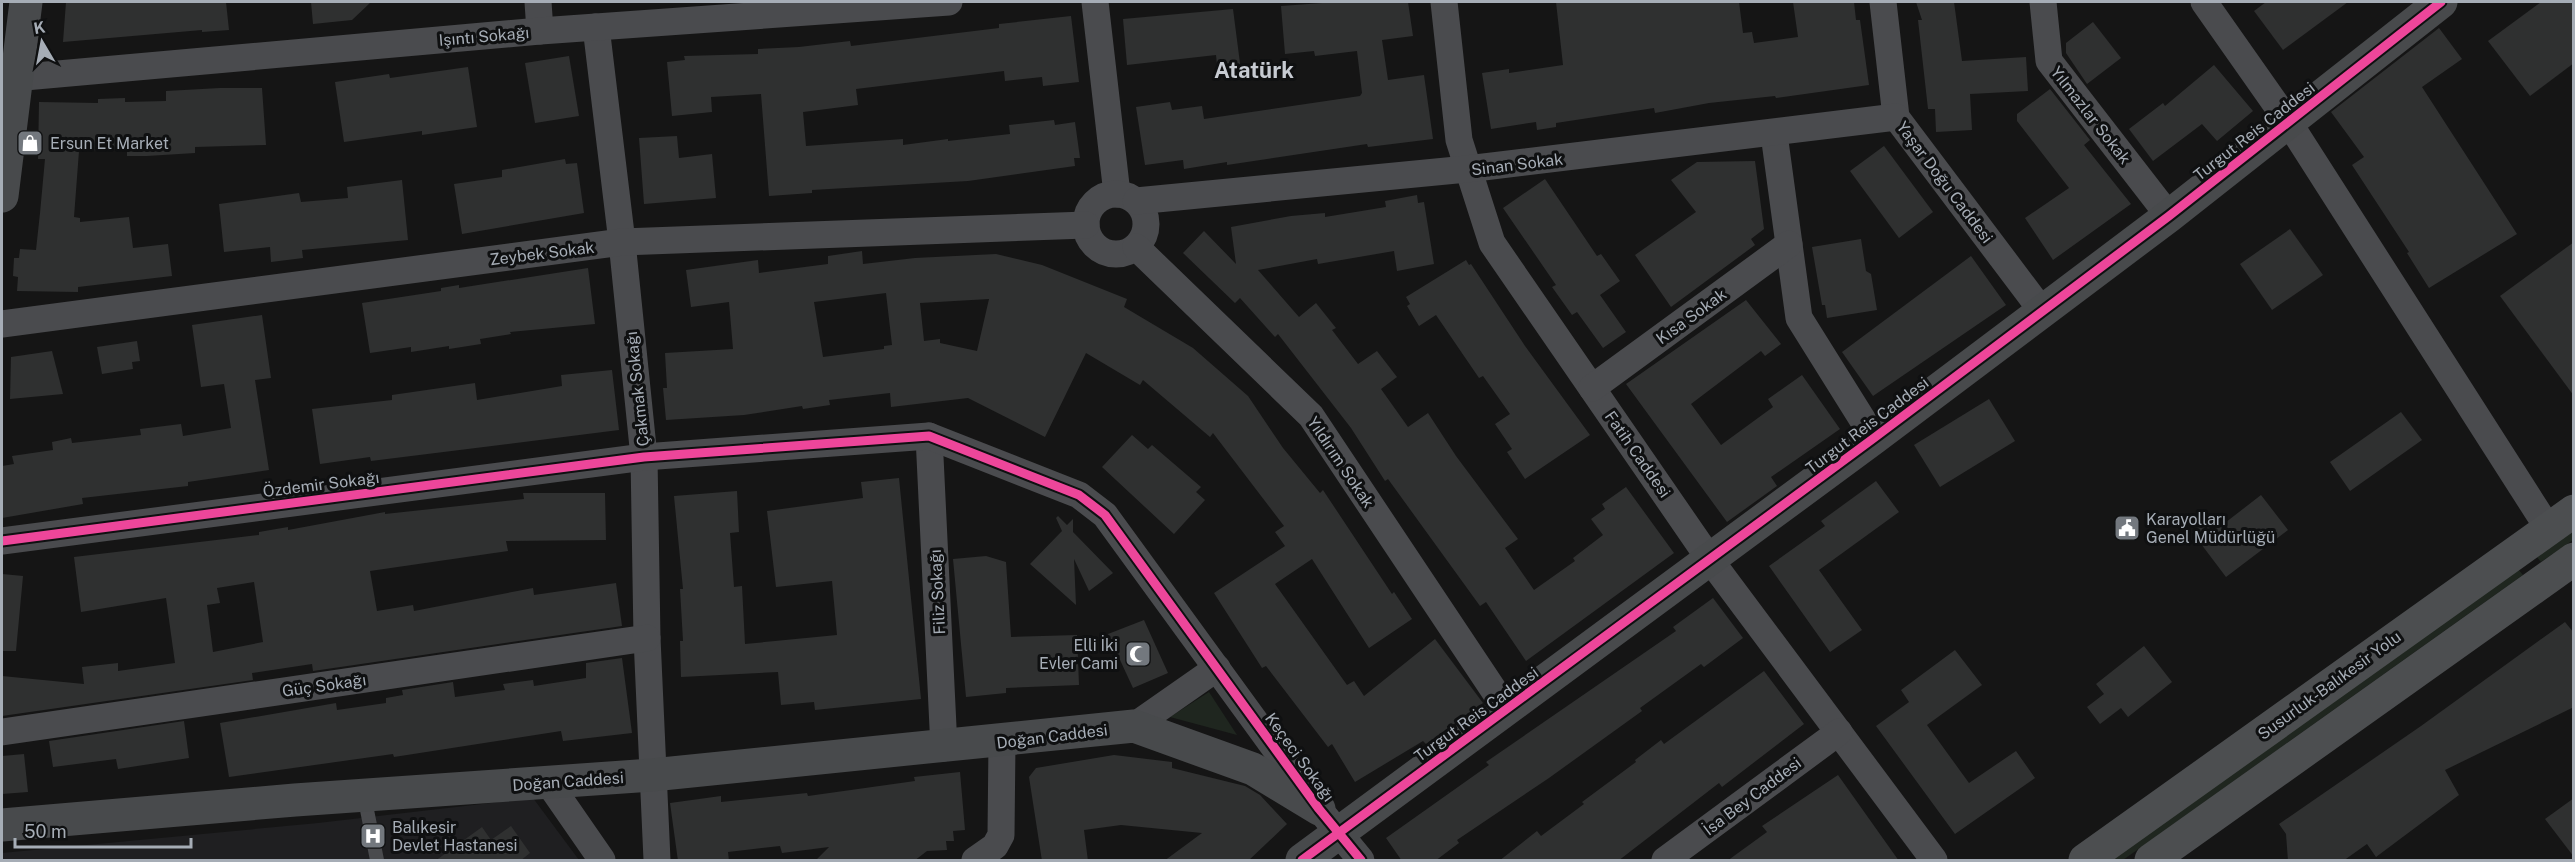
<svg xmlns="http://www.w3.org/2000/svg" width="2575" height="862" font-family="'Public Sans',sans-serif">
  <rect width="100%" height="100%" fill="#151515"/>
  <polygon fill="#1f1f21" points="533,798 579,860 2,860 2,853 318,823"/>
  <g fill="#1f261f">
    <polygon points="2573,530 2573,540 2541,562 2536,556"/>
    <polygon points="2518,569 2523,575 2123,860 2108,860"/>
    <polygon points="1209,692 1237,735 1170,717"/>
  </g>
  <g fill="#2f3030" fill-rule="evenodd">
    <polygon points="66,2 226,2 229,30 202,32 202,30 63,42"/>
    <polygon points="311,2 371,2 352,20 313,24"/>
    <polygon points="1336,2 1408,2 1413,36 1382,40 1388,80 1424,75 1433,139 1368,147 1367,144 1227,165 1227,162 1184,169 1183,160 1145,165 1136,107 1170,102 1172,110 1202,106 1204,119 1360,96 1362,93 1357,51 1315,56 1314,51 1285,54 1281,6"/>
    <polygon points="1556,2 1739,2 1743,33 1752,32 1754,43 1798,37 1793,2 1854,2 1856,20 1860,20 1869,85 1776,98 1775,96 1709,103 1655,113 1654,108 1556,123 1556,127 1537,130 1536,122 1491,129 1482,73 1509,69 1509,73 1563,65"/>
    <polygon points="1916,2 1954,2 1962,61 2026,57 2028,91 1970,94 1972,130 1936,132 1935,109 1928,109 1918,20 1922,20"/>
    <polygon points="2266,2 2348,2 2283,50 2254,11"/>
    <polygon points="2541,2 2574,2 2574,63 2530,96 2488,41"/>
    <polygon points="1233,9 1241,71 1218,74 1216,55 1127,65 1123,19"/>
    <polygon points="1071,16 1079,82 1043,86 1042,77 1005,81 1004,71 856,89 858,105 803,112 806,146 903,139 903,145 948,139 948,141 1010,134 1009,125 1054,120 1055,125 1075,122 1080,158 1074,158 1075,166 968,181 812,190 812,193 769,196 761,94 711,97 712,112 672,116 667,62 685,60 684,56 758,54 758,49 799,47 850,41 851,46 999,28 999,24"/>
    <polygon points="2093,22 2121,58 2087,84 2066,53 2066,43"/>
    <polygon points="2439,28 2462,59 2422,87 2517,234 2429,288 2407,253 2409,252 2352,165 2364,157 2331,112"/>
    <polygon points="569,56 579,116 535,123 525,63"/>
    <polygon points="2214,65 2253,111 2217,141 2202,124 2153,161 2129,129 2163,103 2165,106"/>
    <polygon points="468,67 477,127 422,135 422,131 344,142 335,82 389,74 390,78"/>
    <polygon points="220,88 262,88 266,145 195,147 195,153 147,156 127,156 127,149 79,151 74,217 80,218 80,222 129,217 133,248 168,244 172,276 78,287 78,292 17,291 18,277 13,276 14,258 19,258 20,249 36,250 40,213 45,159 38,159 39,102 98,103 98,99 125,98 125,102 166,101 166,91"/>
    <polygon points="2050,89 2090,140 2084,145 2131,204 2053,260 2025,218 2069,188 2017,121 2017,114"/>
    <polygon points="677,136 679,158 712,154 716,198 644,204 639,138"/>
    <polygon points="1884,146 1933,212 1899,238 1850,171"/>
    <polygon points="565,159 566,164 577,163 584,213 462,234 454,184 502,177 502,170"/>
    <polygon points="1755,161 1764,229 1751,239 1755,245 1671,307 1635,255 1696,212 1671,180 1697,162"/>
    <polygon points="1545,179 1597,256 1601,254 1620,281 1600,295 1626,332 1603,348 1577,312 1572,315 1552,287 1556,285 1503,208"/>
    <polygon points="402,180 408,240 302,250 303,258 271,262 270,247 224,252 219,204 299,193 301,202 348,198 347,187"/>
    <polygon points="1417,195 1418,203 1424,202 1434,264 1397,271 1394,251 1318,264 1317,259 1258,270 1299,317 1316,303 1336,328 1332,330 1358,364 1377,351 1397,377 1381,389 1408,427 1428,413 1456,456 1518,539 1505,548 1534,590 1575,561 1573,558 1603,535 1591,519 1605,509 1602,504 1626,487 1674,553 1526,661 1486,602 1480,606 1388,479 1385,481 1351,428 1278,334 1275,337 1240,298 1235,303 1183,253 1204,231 1236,264 1231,227 1291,216 1325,213 1325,217 1386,207 1385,201"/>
    <polygon points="2290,229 2323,275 2272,310 2240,264"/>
    <polygon points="1861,239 1866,271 1871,274 1877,310 1827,318 1825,305 1822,305 1812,247"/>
    <polygon points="2574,242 2574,396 2500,296"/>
    <path d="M 862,251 L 863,264 L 915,258 L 996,254 L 1042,265 L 1127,299 L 1124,307 L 1193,348 L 1248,396 L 1283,448 L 1320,493 L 1323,490 L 1392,594 L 1394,592 L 1412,619 L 1369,648 L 1312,559 L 1275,584 L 1347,685 L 1354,681 L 1364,696 L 1435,639 L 1483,703 L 1426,744 L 1423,741 L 1355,782 L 1332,744 L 1328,747 L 1266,666 L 1262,668 L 1214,593 L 1285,546 L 1275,532 L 1284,526 L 1213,433 L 1210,437 L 1143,380 L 1140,385 L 1086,353 L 1045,437 L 968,398 L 891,407 L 890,393 L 829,400 L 830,405 L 803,409 L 802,406 L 744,415 L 666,420 L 663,388 L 667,388 L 665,353 L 733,349 L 729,302 L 691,307 L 686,270 L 758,260 L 759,273 L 828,264 L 828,256 ZM 886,293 L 892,345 L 884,346 L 884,349 L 823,357 L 814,302 ZM 989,299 L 977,351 L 940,343 L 940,339 L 924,341 L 920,303 Z"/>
    <polygon points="1971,256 2006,305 1873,396 1842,352"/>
    <polygon points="1466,260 1469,265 1471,264 1525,346 1590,435 1525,479 1507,452 1512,449 1495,424 1510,414 1483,376 1479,378 1436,315 1419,326 1407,306 1410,304 1406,297"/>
    <polygon points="588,268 595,324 510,332 511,334 480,339 481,344 449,349 449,346 411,352 411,347 370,353 362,303 441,291 441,288 459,285 459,288"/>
    <polygon points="1746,300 1781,344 1765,356 1761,351 1691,404 1721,445 1773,407 1768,399 1802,375 1840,429 1771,477 1777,486 1727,522 1626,384"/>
    <polygon points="262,315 271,378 255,380 269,470 188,482 188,486 82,498 83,504 2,518 2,466 14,464 12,456 53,450 52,442 71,438 72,443 141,435 140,429 181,424 183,436 231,428 224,384 201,387 192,325"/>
    <polygon points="137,341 140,361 132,362 133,369 102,374 97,347"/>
    <polygon points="52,351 63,394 10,399 11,357"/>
    <polygon points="612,370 619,430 371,461 370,457 320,464 312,409 392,400 392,395 475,383 477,400 562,386 561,375"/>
    <polygon points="1989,399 2015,441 1940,487 1914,445"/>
    <polygon points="2401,412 2422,440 2350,491 2330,462"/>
    <polygon points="1132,435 1148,449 1152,445 1201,487 1196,492 1205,500 1174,534 1102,467"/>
    <polygon points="899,478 921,699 815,710 814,702 781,705 778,672 681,677 680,641 683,641 680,589 683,589 674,496 737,491 739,532 730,533 734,587 742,586 745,644 837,635 832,581 776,587 767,511 863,498 861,482"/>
    <polygon points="1876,481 1899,512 1819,570 1862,630 1830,652 1769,566 1825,526 1821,521"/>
    <path d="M 523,493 L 605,493 L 606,540 L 506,541 L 508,551 L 370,571 L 377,611 L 413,605 L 414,611 L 533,588 L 534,595 L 616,583 L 622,626 L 313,671 L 312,664 L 252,673 L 253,680 L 2,716 L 2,676 L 84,684 L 82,667 L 118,663 L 118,671 L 175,663 L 166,598 L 81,612 L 74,557 L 259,535 L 259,532 L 288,527 L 288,530 L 385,512 L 385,514 L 524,499 ZM 254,582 L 263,642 L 213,652 L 207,605 L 220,603 L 217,588 Z"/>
    <polygon points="2261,495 2288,530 2226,577 2192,532 2213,516 2221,526"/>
    <polygon points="1058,516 1067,525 1073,519 1073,532 1113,573 1089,591 1074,559 1076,605 1030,564 1062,531 1056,518"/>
    <polygon points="986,556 1006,562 1011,637 1077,635 1079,685 1006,688 1006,693 966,697 953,559"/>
    <polygon points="2,574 23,576 16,651 2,651"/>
    <polygon points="1713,598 1743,638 1704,667 1701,664 1640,708 1642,711 1549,778 1457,840 1459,843 1435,861 1402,861 1386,838 1489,765 1486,762 1676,631 1673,627"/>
    <polygon points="1144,620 1168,673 1133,688 1108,634"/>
    <polygon points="2565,622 2574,633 2574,707 2445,770 2459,795 2376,857 2367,844 2343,861 2288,861 2286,834 2279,824 2421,726"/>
    <polygon points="2144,646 2172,682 2128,717 2121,708 2100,724 2087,707 2104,694 2096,684"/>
    <polygon points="1955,650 1982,685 1927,725 1969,783 2016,751 2035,778 1955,834 1876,726 1909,702 1901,690"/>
    <polygon points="622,658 632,733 563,741 561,731 394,757 393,754 229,777 220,723 336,703 337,710 386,703 386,698 403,695 402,690 453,682 455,697 505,690 503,684 533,680 534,686 586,678 586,663"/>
    <polygon points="1764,671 1804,724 1722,787 1719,783 1618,861 1499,861 1537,831 1541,836 1584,804 1582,802 1636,762 1635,760 1661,740 1664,744"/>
    <polygon points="184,721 189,758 118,769 116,759 53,767 49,741"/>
    <polygon points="24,754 28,792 2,794 2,756"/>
    <polygon points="1114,755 1172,762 1172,768 1245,786 1260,795 1287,824 1248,861 1164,861 1202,833 1121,825 1084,830 1088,861 1042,861 1029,777 1036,768"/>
    <polygon points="960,772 965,830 953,831 954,841 946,841 947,850 927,851 914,861 815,861 829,847 782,853 780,846 728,852 729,861 678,861 670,803 721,796 721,802 807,793 808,796 915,781 914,777"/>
    <polygon points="1838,775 1899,861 1727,861 1767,832 1762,826"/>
    <polygon points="2574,798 2574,857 2545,819"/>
    <polygon points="511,826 530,853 520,861 435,861 482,827 491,840"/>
  </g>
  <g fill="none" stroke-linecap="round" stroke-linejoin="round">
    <polyline stroke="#4a4b4e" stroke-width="14" points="364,795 377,860"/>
    <g stroke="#4a4b4e" stroke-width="27">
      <polyline points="538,2 540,31"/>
      <polyline points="1095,2 1117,194"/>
      <polyline points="1444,2 1459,140 1492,243 1711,561 1934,860"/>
      <polyline points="1883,2 1896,117 2042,311"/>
      <polyline points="2043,2 2049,61 2169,216"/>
      <polyline points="2204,2 2289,123 2548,528"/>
      <polyline points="596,27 622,242 644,457 647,638 657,860"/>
      <polyline points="2,79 540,31 949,2"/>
      <polyline points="1774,134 1799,318 1874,438"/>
      <circle cx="1116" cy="224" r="30"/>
      <polyline points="1136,201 1467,169 1896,117"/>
      <polyline points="1136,247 1311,416 1507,710"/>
      <polyline points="2,324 622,242 1086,225"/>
      <polyline points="1592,388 1789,244"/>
      <polyline points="929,436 944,748"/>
      <polyline points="2,541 644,457 929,436 1079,495 1105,515 1319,809 1361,860"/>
      <polyline points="1134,726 1217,668"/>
      <polyline points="2,732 647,638"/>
      <polyline points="548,782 602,860"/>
      <polyline points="975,860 995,846 1001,835 1002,742"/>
      <polyline points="1665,860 1839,732"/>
    </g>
    <g stroke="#484a4c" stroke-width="33">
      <polyline points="2,196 26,2"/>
      <polyline points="2,825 295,800 652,775 1134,726 1253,769 1319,809"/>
      <polyline points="1302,860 1874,438 2169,216 2441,2"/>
    </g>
    <g stroke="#4c4e50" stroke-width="33">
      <polyline points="2085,860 2574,511"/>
      <polyline points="2151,860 2574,559"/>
    </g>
    <g stroke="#0f1011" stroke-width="13">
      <g id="cycleway">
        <polyline points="2,541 644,457 929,436 1079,495 1105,515 1319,809 1361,860"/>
        <polyline points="1302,860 1874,438 2169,216 2441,2"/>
      </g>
    </g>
    <use href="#cycleway" stroke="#ed469a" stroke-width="9"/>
  </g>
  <defs>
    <g id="shop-square" transform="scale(1.35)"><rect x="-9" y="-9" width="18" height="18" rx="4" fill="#73787e" stroke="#0f1011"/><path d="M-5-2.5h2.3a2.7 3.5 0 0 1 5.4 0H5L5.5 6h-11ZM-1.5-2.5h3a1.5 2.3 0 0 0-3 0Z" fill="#fff"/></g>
    <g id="civic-square" transform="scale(1.35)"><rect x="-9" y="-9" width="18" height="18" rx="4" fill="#73787e" stroke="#0f1011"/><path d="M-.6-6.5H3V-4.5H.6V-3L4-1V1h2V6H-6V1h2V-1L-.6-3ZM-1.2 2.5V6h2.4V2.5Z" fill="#fff"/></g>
    <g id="mosque-square" transform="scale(1.35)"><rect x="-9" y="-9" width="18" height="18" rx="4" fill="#73787e" stroke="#0f1011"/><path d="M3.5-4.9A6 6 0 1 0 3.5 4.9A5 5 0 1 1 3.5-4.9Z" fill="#fff"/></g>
    <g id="hospital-square" transform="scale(1.35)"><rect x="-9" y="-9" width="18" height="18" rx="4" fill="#73787e" stroke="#0f1011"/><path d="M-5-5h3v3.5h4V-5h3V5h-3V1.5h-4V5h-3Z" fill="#fff"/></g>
  </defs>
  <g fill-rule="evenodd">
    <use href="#shop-square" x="30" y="143"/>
    <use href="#civic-square" x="2127" y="528"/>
    <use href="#mosque-square" x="1138" y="654"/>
    <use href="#hospital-square" x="373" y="836"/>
  </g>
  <g text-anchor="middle" stroke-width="6" stroke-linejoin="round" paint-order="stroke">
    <g font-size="16" fill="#a6adb6" stroke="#0f1011">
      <text transform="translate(484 36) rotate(-5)" y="6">Işıntı Sokağı</text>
      <text transform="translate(2091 115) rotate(52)" y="6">Yılmazlar Sokak</text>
      <text transform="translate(2254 131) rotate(-38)" y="6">Turgut Reis Caddesi</text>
      <text transform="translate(1517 164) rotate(-7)" y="6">Sinan Sokak</text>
      <text transform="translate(1945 182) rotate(53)" y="6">Yaşar Doğu Caddesi</text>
      <text transform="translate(542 253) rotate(-7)" y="6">Zeybek Sokak</text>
      <text transform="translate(1691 316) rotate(-36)" y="6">Kısa Sokak</text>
      <text transform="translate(637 389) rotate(-96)" y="6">Çakmak Sokağı</text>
      <text transform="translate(1867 425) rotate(-37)" y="6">Turgut Reis Caddesi</text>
      <text transform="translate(1638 454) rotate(55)" y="6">Fatih Caddesi</text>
      <text transform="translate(1341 462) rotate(56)" y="6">Yıldırım Sokak</text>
      <text transform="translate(321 484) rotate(-7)" y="6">Özdemir Sokağı</text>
      <text transform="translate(937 592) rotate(-93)" y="6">Filiz Sokağı</text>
      <text transform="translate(324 685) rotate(-8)" y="6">Güç Sokağı</text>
      <text transform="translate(2329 685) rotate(-36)" y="6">Susurluk-Balıkesir Yolu</text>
      <text transform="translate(1476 714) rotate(-36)" y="6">Turgut Reis Caddesi</text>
      <text transform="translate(1052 736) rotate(-7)" y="6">Doğan Caddesi</text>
      <text transform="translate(1300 757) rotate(54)" y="6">Keçeci Sokağı</text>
      <text transform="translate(568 781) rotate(-4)" y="6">Doğan Caddesi</text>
      <text transform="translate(1752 796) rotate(-37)" y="6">İsa Bey Caddesi</text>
    </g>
    <g font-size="16" fill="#a6adb6" stroke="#0f1011" text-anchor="start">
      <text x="50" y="149">Ersun Et Market</text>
      <text x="2146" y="525">Karayolları<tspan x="2146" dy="18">Genel Müdürlüğü</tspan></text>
      <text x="1118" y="651" text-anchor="end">Elli İki<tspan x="1118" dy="18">Evler Cami</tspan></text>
      <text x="392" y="833">Balıkesir<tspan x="392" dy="18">Devlet Hastanesi</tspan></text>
    </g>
    <g font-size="22" font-weight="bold" fill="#c7cbd2" stroke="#0f1011">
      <text x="1254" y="78">Atatürk</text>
    </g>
  </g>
  <rect width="2575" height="862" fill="none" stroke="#a6adb6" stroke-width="6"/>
  <g transform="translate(42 42) rotate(350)" stroke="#0f1011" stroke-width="4.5" paint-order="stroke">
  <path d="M0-4.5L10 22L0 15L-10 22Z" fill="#a6adb6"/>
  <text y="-9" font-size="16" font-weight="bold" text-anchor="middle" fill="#a6adb6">K</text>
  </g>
  <path d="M15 838v9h176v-9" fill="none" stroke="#a6adb6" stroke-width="3"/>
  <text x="24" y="838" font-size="18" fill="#a6adb6" stroke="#0f1011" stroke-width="4.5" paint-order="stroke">50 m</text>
</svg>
